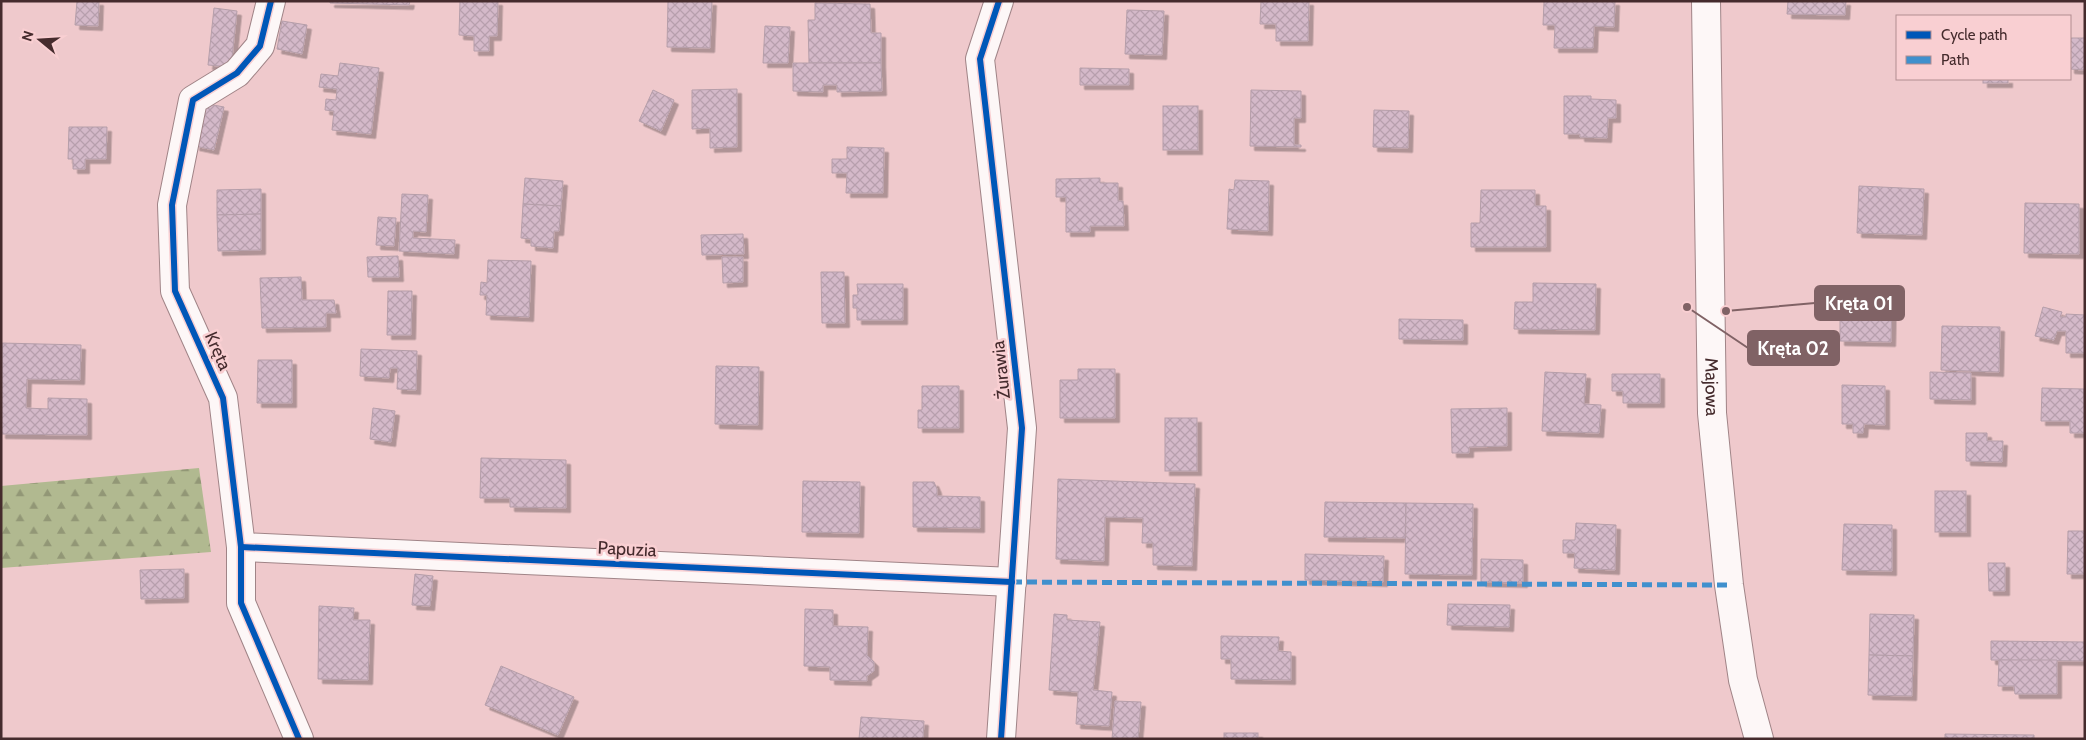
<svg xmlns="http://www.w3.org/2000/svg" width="2086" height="740" font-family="Cabin,sans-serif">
  <defs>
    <pattern id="forest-firs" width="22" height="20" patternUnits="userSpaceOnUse" patternTransform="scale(1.25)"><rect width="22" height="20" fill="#b1b990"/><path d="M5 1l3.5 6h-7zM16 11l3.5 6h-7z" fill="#929776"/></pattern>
    <pattern id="building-cross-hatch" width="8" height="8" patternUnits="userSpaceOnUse" patternTransform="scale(1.25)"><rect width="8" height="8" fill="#d4b9c9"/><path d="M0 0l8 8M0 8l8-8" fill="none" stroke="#b79fad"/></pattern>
    <filter id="shadow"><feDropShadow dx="4.5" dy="4.5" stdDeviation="0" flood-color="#0004"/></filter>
  </defs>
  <rect width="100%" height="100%" fill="#efc9cc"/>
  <polygon fill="url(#forest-firs)" points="199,468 211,552 1,568 1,486"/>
  <g fill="url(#building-cross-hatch)" stroke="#b59ea9" filter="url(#shadow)">
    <polygon points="77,1 99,1 98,26 75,25"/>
    <polygon points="330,1 410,1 409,5 330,3"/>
    <polygon points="460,1 498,1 497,36 489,36 489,51 474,51 474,36 459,35"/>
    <polygon points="668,1 712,1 710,48 667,47"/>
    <polygon points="1261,1 1309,1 1308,41 1276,41 1276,24 1260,24"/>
    <polygon points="1544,1 1615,1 1614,27 1594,26 1593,48 1554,48 1555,25 1543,25"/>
    <polygon points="1788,1 1846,1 1845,15 1787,14"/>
    <polygon points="815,3 870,4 871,33 881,33 881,63 809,63 808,20 815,20"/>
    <polygon points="214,8 237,11 231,67 208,65"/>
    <polygon points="1127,10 1164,11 1162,55 1125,54"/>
    <polygon points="282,21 307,25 302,54 277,49"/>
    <polygon points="765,26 790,27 788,63 763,63"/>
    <polygon points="2070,38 2085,38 2085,70 2070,69"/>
    <polygon points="340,63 379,68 371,134 332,130 334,111 325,110 326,99 336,100 337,89 319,87 321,74 338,76"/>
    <polygon points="793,63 881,63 882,91 837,92 837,85 823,85 823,92 793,91"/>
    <polygon points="1080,68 1129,69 1129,85 1080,85"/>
    <rect x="1983" y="79" width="25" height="4"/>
    <polygon points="737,89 737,147 710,148 710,128 692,129 692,90"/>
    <polygon points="653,90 674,100 661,131 639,121"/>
    <polygon points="1251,90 1301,91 1301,118 1294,118 1294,145 1301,145 1301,147 1250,146"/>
    <polygon points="1564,96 1591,96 1591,99 1616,100 1616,118 1608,118 1607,138 1580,137 1580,134 1564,134"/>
    <polygon points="203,103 224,107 214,150 195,146"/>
    <rect x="1163" y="106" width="35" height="44"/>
    <polygon points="1374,110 1409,111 1408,148 1373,147"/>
    <polygon points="69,127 107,127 106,159 85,159 85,169 73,169 73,159 68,159"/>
    <polygon points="847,147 884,148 883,193 846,193 847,173 832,173 832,159 847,159"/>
    <polygon points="525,178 563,181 561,206 523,204"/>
    <polygon points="1100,178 1100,183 1118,183 1118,201 1123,201 1124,226 1090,226 1090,232 1066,232 1066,197 1056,197 1056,179"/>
    <polygon points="1235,180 1269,181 1268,231 1227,229 1229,189 1234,190"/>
    <polygon points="1859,186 1924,189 1922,235 1857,233"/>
    <polygon points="261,189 261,214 217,215 217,190"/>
    <polygon points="1481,190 1535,190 1535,206 1546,206 1546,247 1471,247 1471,223 1480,223"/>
    <polygon points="402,194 428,195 426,232 413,231 413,238 455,240 454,254 399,251"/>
    <polygon points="2025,203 2079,204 2079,254 2024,253"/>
    <polygon points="523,204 561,206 559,231 554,231 553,248 531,246 531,239 521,238"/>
    <polygon points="261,214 261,250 218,251 217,215"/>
    <polygon points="378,217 396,218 394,246 376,245"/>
    <polygon points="743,234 744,254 702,255 701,235"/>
    <polygon points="398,256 399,277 368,277 367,257"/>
    <polygon points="722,257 743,257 743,282 723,283"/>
    <polygon points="488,260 531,261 529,317 486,315 487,295 480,295 481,282 487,283"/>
    <polygon points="821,272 844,272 845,323 822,323"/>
    <polygon points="301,277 302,300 334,300 336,313 326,313 326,327 262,328 260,278"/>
    <polygon points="1533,283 1596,284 1595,330 1514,329 1515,302 1533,302"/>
    <polygon points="857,284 903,284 903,320 857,320 857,308 853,308 853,295 858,295"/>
    <polygon points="388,291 412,291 411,335 387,335"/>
    <polygon points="1840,295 1892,296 1891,342 1840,341 1840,315 1832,315 1833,306 1841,306"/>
    <polygon points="2043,307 2062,312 2060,317 2066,317 2066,314 2085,315 2085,353 2066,353 2066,331 2057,331 2054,340 2035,336"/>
    <polygon points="1399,319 1463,320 1463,340 1399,339"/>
    <polygon points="1942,326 2000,327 1999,372 1941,370"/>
    <polygon points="2,343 81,345 80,380 27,379 26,408 48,409 48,398 87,399 87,435 1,434"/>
    <polygon points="361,349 417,351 416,390 397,389 398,368 390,368 389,378 360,376"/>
    <polygon points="258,360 292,360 292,403 257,403"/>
    <polygon points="716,366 759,367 758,425 715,424"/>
    <polygon points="1078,369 1115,369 1115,418 1060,418 1060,380 1078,380"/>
    <polygon points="1545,372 1586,374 1584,404 1601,405 1599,433 1542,431"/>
    <polygon points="1930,372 1971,373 1971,400 1930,399"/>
    <polygon points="1612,374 1660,374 1660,403 1623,403 1623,391 1612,391"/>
    <polygon points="1842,385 1885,386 1885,425 1864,424 1863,433 1853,433 1853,424 1842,424"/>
    <polygon points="922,386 959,386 959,428 918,428 918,410 922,410"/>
    <polygon points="2042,388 2084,389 2085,433 2070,433 2070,421 2041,421"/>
    <polygon points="373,408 395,411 391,442 370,439"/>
    <polygon points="1507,408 1507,446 1469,447 1469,453 1452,453 1451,409"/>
    <rect x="1165" y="418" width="32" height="53"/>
    <polygon points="1966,433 1987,433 1987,441 2003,441 2002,462 1966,461"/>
    <polygon points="481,458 566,460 566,508 510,507 510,498 480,498"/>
    <polygon points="1058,479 1195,484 1192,566 1153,565 1153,543 1142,543 1143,518 1105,517 1104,561 1056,559"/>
    <polygon points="803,481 860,482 859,533 802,532"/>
    <polygon points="913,482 934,482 937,489 937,496 980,497 980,528 913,527"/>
    <rect x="1935" y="491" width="31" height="41"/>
    <polygon points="1325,502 1406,503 1405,538 1324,537"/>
    <polygon points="1406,503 1473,504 1472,575 1405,574"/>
    <polygon points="1576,523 1616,525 1615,570 1574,568 1575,553 1563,553 1563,540 1575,540"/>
    <polygon points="1844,524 1892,525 1892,571 1842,570"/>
    <polygon points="2068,531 2085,531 2085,574 2067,574"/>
    <polygon points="1305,554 1384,556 1383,582 1305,580"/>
    <polygon points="1481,559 1523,560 1523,583 1481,582"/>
    <polygon points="1988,563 2005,563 2005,591 1989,591"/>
    <polygon points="184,569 184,598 141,599 140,570"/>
    <polygon points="415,574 433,576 430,606 412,605"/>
    <polygon points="1448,604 1510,605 1509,627 1447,625"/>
    <polygon points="319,606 354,608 353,620 370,620 368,680 318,679"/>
    <polygon points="805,609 833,610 833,626 868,627 867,655 874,662 874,671 867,676 867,681 830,680 830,667 804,666"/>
    <polygon points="1054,614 1067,615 1067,620 1100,622 1093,690 1112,692 1109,726 1076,724 1078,692 1049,690"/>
    <polygon points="1870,614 1914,615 1913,656 1869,655"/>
    <polygon points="1221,636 1279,637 1278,651 1291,652 1291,680 1231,679 1231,659 1221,659"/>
    <polygon points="1991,641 2085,642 2085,661 1991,660"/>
    <polygon points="1869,655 1913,656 1912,696 1868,695"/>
    <polygon points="1999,660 2057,660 2057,694 2015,694 2014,686 1998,686"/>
    <polygon points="501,666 574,697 558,735 485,705"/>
    <polygon points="1115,701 1141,702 1138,739 1112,739"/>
    <polygon points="861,717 924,721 923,739 859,739"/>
    <rect x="1224" y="733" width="34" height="6"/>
    <polygon points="1945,734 2034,735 2034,739 1945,739"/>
  </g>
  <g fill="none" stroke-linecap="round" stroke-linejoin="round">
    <g stroke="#a08487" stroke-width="30">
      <g id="minor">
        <polyline points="271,1 260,46 237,73 193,100 172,205 175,291 223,398 241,547 241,603 299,739"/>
        <polyline points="999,1 980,59 1022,428 1001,739"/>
        <path id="s1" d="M 1706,1 L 1712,413 L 1729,585 L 1743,680 L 1759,739"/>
        <polyline points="241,547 1012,582"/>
      </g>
    </g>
    <use href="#minor" stroke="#fdf7f7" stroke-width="28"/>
    <polyline stroke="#4090cd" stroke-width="5" stroke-dasharray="10 5" stroke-linecap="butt" points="1012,582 1729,585"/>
    <g stroke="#f9cfd2" stroke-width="9">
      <g id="cycleway">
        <polyline points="271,1 260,46 237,73 193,100 172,205 175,291 223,398 241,547 241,603 299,739"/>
        <polyline points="999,1 980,59 1022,428 1001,739"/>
        <polyline points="241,547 1012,582"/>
      </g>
    </g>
    <use href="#cycleway" stroke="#0057b8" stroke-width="6"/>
  </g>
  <g text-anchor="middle" stroke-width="5" stroke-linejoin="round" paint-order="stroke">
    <g font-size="18" fill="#452b2d" stroke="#f9cfd2">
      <text transform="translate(218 351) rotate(66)" y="6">Kręta</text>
      <text transform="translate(1001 370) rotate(-96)" y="6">Żurawia</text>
      <text dy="6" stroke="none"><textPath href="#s1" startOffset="386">Majowa</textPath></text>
      <text transform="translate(627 549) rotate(3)" y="6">Papuzia</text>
    </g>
  </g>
  <path fill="none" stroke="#806265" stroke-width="2" d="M1726 311L1815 303M1687 307L1748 348"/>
  <g fill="#806265" stroke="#f9cfd2" stroke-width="2">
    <circle cx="1726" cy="311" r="5"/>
    <circle cx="1687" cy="307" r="5"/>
  </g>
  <g fill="#806265" stroke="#806265" stroke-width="2">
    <rect x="1815" y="286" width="89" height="34" rx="5"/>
    <rect x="1748" y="331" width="91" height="34" rx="5"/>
  </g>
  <g font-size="19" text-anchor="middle" font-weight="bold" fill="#fff">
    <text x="1859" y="310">Kręta 01</text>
    <text x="1793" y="355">Kręta 02</text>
  </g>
  <rect width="2086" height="740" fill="none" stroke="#452b2d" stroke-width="5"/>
  <rect x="1896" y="15" width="175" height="65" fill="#f9cfd2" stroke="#b18d90"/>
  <rect x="1906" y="31" width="25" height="8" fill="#0057b8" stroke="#b18d90"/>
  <text x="1941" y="40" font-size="15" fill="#452b2d">Cycle path</text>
  <rect x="1906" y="56" width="25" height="8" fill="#4090cd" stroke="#b18d90"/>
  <text x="1941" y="65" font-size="15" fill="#452b2d">Path</text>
  <g transform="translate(40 40) rotate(288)" stroke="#f9cfd2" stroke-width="4" paint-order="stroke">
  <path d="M0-4L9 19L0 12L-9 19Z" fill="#452b2d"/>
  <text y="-8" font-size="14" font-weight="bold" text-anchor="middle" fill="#452b2d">N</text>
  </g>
</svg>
